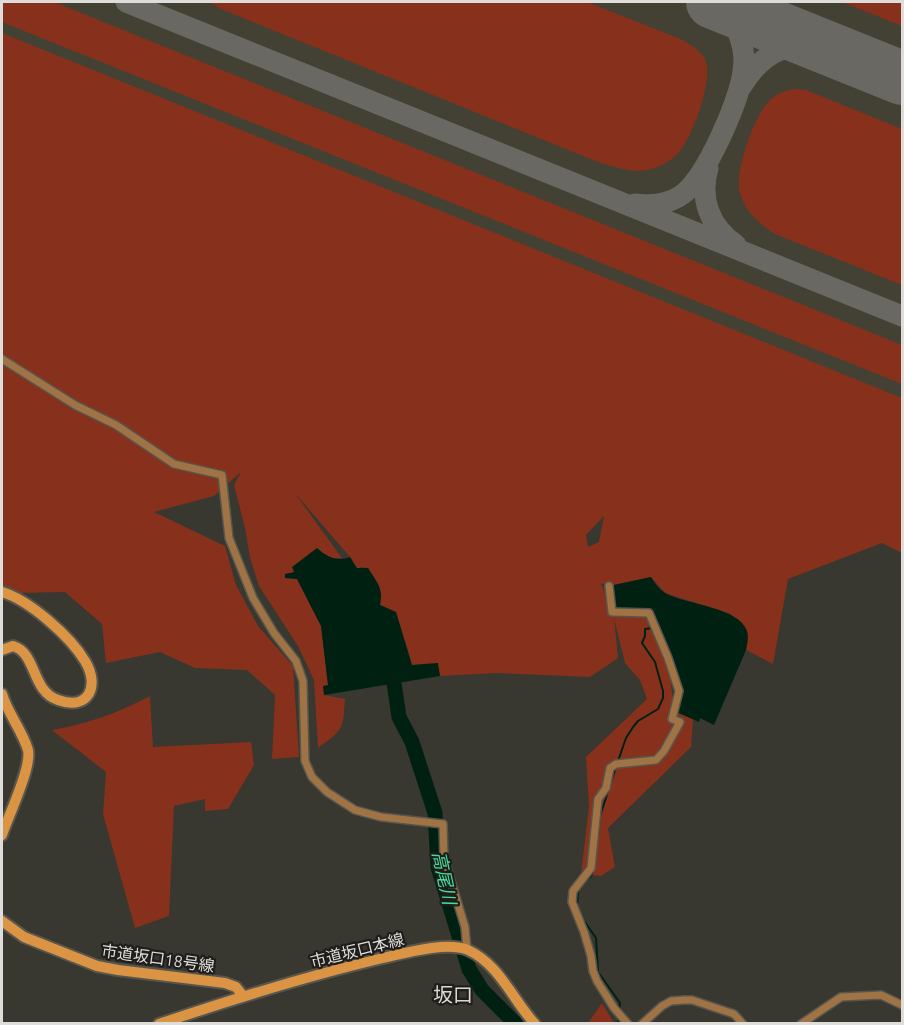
<svg xmlns="http://www.w3.org/2000/svg" width="904" height="1025" font-family="Ubuntu,'Noto Sans JP',sans-serif">
  <rect width="100%" height="100%" fill="#383730"/>
  <polygon fill="#434134" points="2,2 902,2 902,422 2,54"/>
  <g fill="#87311c" fill-rule="evenodd">
    <polygon points="2,2 54,2 902,345 902,384 2,22"/>
    <path d="M 209,2 L 587,2 L 683,40 C 692,46 702,51 706,62 C 713,81 692,137 679,152 C 673,160 661,166 652,169 C 634,174 615,167 598,162 L 221,9 Z"/>
    <polygon points="842,2 902,2 902,26"/>
    <path d="M 2,33 L 902,398 L 902,553 L 882,543 L 788,579 L 773,664 L 746,650 L 748,639 L 731,614 L 665,593 L 651,577 L 609,586 L 601,583 L 612,612 L 652,619 L 668,658 L 674,711 L 693,719 L 691,747 L 608,828 L 615,867 L 601,876 L 581,874 L 589,807 L 586,757 L 647,699 L 640,680 L 625,663 L 614,618 L 618,658 L 590,677 L 497,673 L 440,676 L 437,663 L 412,665 L 396,612 L 380,605 C 384,589 376,581 368,568 L 361,567 L 357,569 L 350,557 L 294,492 L 342,558 L 331,558 L 326,556 L 294,573 L 285,574 L 285,578 L 297,579 L 321,626 L 328,685 L 324,695 L 345,699 C 343,730 343,730 318,748 L 314,680 L 298,646 L 259,586 L 250,557 L 245,528 L 234,485 L 241,472 L 214,496 L 154,512 L 225,546 L 236,585 L 258,626 L 293,666 L 299,757 L 272,759 L 275,695 L 247,670 L 195,668 L 160,652 L 106,663 L 102,624 L 65,592 L 19,593 L 2,586 ZM 604,516 L 599,542 L 588,547 L 586,535 Z"/>
    <path d="M 792,89 L 806,90 L 902,129 L 902,285 L 775,234 C 759,223 745,212 740,193 C 734,172 754,118 768,102 C 774,95 783,92 792,89 Z"/>
    <path d="M 150,696 L 153,747 L 251,742 L 254,765 L 228,809 L 205,811 L 205,799 L 174,806 L 169,916 L 135,928 L 103,814 L 106,772 L 52,730 C 87,724 118,713 150,696 Z"/>
    <polygon points="602,1003 614,1023 588,1023"/>
  </g>
  <g fill="#002112">
    <path d="M 317,548 C 327,557 337,562 350,557 L 357,568 L 368,568 C 376,581 384,588 380,605 L 396,612 L 412,665 L 438,663 L 440,676 L 324,695 L 323,686 L 328,685 L 321,626 L 297,579 L 285,578 L 285,574 L 294,572 L 292,567 Z"/>
    <path d="M 651,577 C 655,584 660,590 667,594 C 688,605 739,607 747,631 C 749,637 747,644 746,650 L 714,725 L 700,718 L 699,722 L 674,711 L 679,691 L 650,614 L 612,612 L 609,586 Z"/>
  </g>
  <g fill="none" stroke-linecap="round" stroke-linejoin="round">
    <g stroke="#002112" stroke-width="2">
      <polyline points="618,761 626,738 633,727 638,721 658,709 663,698 663,691 655,662 642,643 645,636 645,629 653,628"/>
      <polyline points="598,836 600,816 616,767"/>
      <polyline points="583,883 591,876 594,869"/>
      <polyline points="577,908 578,890"/>
      <polyline points="582,918 596,938 598,972 620,1003 619,1011"/>
      <polyline points="618,1024 619,1017"/>
    </g>
    <polyline stroke="#002112" stroke-width="15" points="394,683 399,717 412,742 435,813 438,867 469,969 482,990 516,1024"/>
    <g stroke="#696862" stroke-width="21">
      <polyline points="126,2 902,316"/>
      <path d="M 741,87 C 763,51 789,39 830,49"/>
      <path d="M 708,168 C 699,199 710,227 736,245"/>
      <path d="M 635,204 C 651,206 670,204 683,194 C 706,177 740,100 743,71 C 745,60 743,46 739,35 C 734,20 722,10 709,2"/>
    </g>
    <polyline stroke="#696862" stroke-width="54" points="713,2 902,78"/>
    <g stroke="#56554e" stroke-width="10">
      <g id="street">
        <polyline points="2,359 75,405 116,425 174,464 222,475 229,538 253,598 274,633 296,661 303,681 305,761 312,777 327,792 355,810 381,817 443,824 444,858 465,927 467,949"/>
        <polyline points="609,586 612,612 649,613 668,658 679,691 672,719 680,722 664,751 656,760 616,764 610,768 606,788 598,799 591,868 573,891 572,902 584,932 591,956 593,971 597,981 614,1008 628,1024"/>
        <polyline points="642,1024 662,1006 671,1001 684,1000 692,1000 734,1014 743,1024"/>
        <polyline points="801,1024 841,997 881,995 902,1005"/>
      </g>
    </g>
    <g stroke="#56554e" stroke-width="14">
      <g id="secondary">
        <path d="M 2,592 C 29,600 70,636 85,661 C 100,686 89,711 58,700 C 31,691 37,653 13,646 L 2,650"/>
        <path d="M 2,694 C 8,714 22,730 28,750 C 32,767 8,817 2,835"/>
        <polyline points="2,921 24,937 97,966 118,970 225,983 236,987 243,996"/>
        <path d="M 159,1024 C 233,999 307,976 383,958 C 405,953 447,941 468,950 C 499,964 513,1000 535,1024"/>
      </g>
    </g>
    <use href="#street" stroke="#9f7344" stroke-width="7"/>
    <use href="#secondary" stroke="#da9443" stroke-width="10"/>
  </g>
  <g text-anchor="middle" stroke-width="4.5" stroke-linejoin="round" paint-order="stroke">
    <g font-size="16" fill="#deddd9" stroke="#1f1e1b">
      <text transform="translate(357 950) rotate(-14)" y="6">市道坂口本線</text>
      <text transform="translate(158 958) rotate(8)" y="6">市道坂口18号線</text>
    </g>
    <g font-size="18" font-style="italic" fill="#45de9d" stroke="#1f1e1b">
      <text transform="translate(444 878) rotate(78)" y="6">高尾川</text>
    </g>
    <g font-size="20" fill="#dad9d1" stroke="#1f1e1b">
      <text x="453" y="1002">坂口</text>
    </g>
  </g>
  <rect width="904" height="1025" fill="none" stroke="#deddd9" stroke-width="6"/>
</svg>
